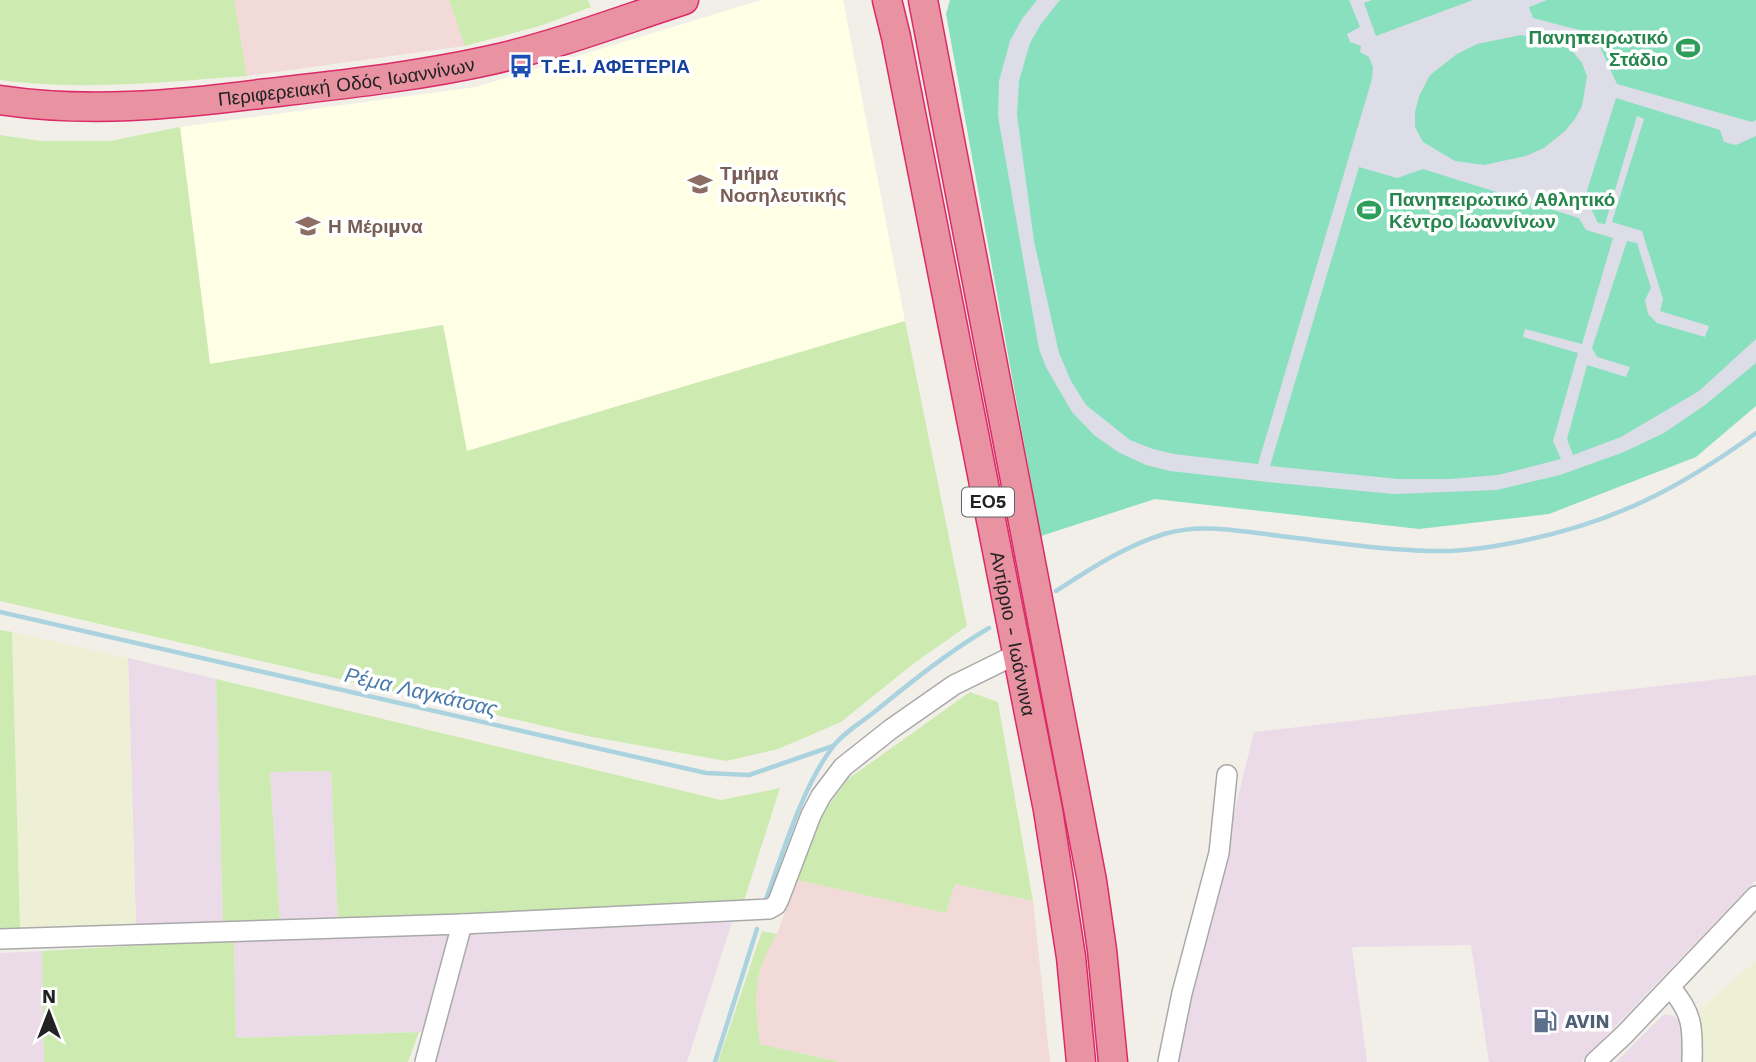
<svg xmlns="http://www.w3.org/2000/svg" width="1756" height="1062" font-family="'Work Sans',sans-serif">
  <rect width="100%" height="100%" fill="#f2efe9"/>
  <g fill="#f2dad9">
    <polygon points="234,0 449,0 465,46 247,76"/>
    <polygon points="797,880 946,913 955,884 1033,901 1050,1062 840,1062 760,1044 755,991 764,956 777,934"/>
  </g>
  <g fill="#ebdbe8">
    <polygon points="128,658 216,679 223,922 136,925"/>
    <polygon points="1756,675 1756,880 1581,1062 1489,1062 1471,945 1352,947 1367,1062 1173,1062 1254,732"/>
    <polygon points="331,771 338,921 280,922 270,772"/>
    <polygon points="732,922 687,1062 434,1062 443,1031 236,1038 234,940 492,932"/>
    <polygon points="42,951 44,1062 0,1062 0,953"/>
    <polygon points="1664,1014 1674,1016 1682,1024 1684,1037 1683,1062 1616,1062"/>
  </g>
  <polygon fill="#ffffe5" points="761,0 843,0 905,321 466,451 443,325 210,364 180,127 476,87"/>
  <g fill="#eef0d5">
    <polygon points="12,632 128,658 136,925 20,928"/>
    <polygon points="1756,961 1756,1062 1698,1062 1699,1010"/>
  </g>
  <g fill="#cdebb0">
    <path d="M 0,0 L 234,0 L 247,76 C 164,82 82,91 0,80 Z"/>
    <polygon points="449,0 588,0 591,7 540,26 465,46"/>
    <polygon points="180,127 210,364 443,325 467,451 905,321 967,626 913,664 841,722 778,749 726,761 587,736 0,601 0,135 41,141 110,141"/>
    <polygon points="0,630 12,632 20,928 0,929"/>
    <polygon points="216,679 721,800 780,788 742,907 338,921 331,771 270,772 280,922 223,922"/>
    <polygon points="970,692 998,702 1033,901 955,884 946,913 797,880 823,813 848,779"/>
    <path d="M 762,931 L 777,934 C 751,978 755,996 760,1044 L 840,1062 L 718,1062 Z"/>
    <polygon points="234,940 236,1038 419,1032 408,1062 44,1062 42,951"/>
  </g>
  <polygon fill="#88e0be" points="950,0 1756,0 1756,406 1696,457 1549,514 1419,529 1155,499 1041,536 946,14"/>
  <path fill="#dddde8" fill-rule="evenodd" d="M 1037,0 L 1060,0 L 1041,24 L 1030,43 L 1019,81 L 1017,115 L 1034,241 L 1059,353 L 1071,381 L 1086,405 L 1130,440 L 1153,449 L 1174,454 L 1258,464 L 1372,79 L 1373,67 L 1369,57 L 1360,52 L 1361,46 L 1350,42 L 1347,34 L 1360,27 L 1349,0 L 1372,0 L 1364,3 L 1376,36 L 1473,0 L 1547,0 L 1529,7 L 1533,18 L 1594,34 L 1617,84 L 1752,122 L 1756,120 L 1756,136 L 1736,145 L 1724,142 L 1720,130 L 1616,98 L 1585,197 L 1598,223 L 1605,224 L 1637,116 L 1644,119 L 1612,222 L 1642,231 L 1663,299 L 1660,311 L 1709,326 L 1705,337 L 1657,323 L 1648,314 L 1645,300 L 1651,288 L 1637,243 L 1627,241 L 1592,348 L 1597,357 L 1630,367 L 1626,377 L 1587,365 L 1567,439 L 1573,455 L 1621,437 L 1699,391 L 1756,339 L 1756,363 L 1705,405 L 1664,433 L 1624,452 L 1560,475 L 1497,490 L 1394,494 L 1268,482 L 1170,471 L 1146,465 L 1118,452 L 1094,435 L 1072,412 L 1046,367 L 1039,349 L 998,116 L 999,81 L 1010,41 L 1022,19 ZM 1521,35 L 1560,43 L 1573,52 L 1582,63 L 1587,76 L 1582,106 L 1575,119 L 1565,131 L 1544,148 L 1526,156 L 1484,165 L 1455,161 L 1423,142 L 1415,127 L 1415,112 L 1419,96 L 1430,75 L 1457,54 L 1477,44 ZM 1359,167 L 1397,178 L 1423,169 L 1579,218 L 1586,230 L 1613,238 L 1582,344 L 1525,329 L 1523,337 L 1578,353 L 1553,441 L 1561,459 L 1498,475 L 1450,479 L 1398,479 L 1270,466 Z"/>
  <g fill="none" stroke-linecap="round" stroke-linejoin="round">
    <g stroke="#aad3df" stroke-width="4.5">
      <path d="M 1056,591 C 1090,569 1125,546 1164,534 C 1201,523 1242,531 1280,536 C 1331,542 1382,550 1433,551 C 1463,552 1493,547 1522,541 C 1615,522 1680,488 1756,433"/>
      <polyline points="0,612 706,773 749,775 833,746"/>
      <path d="M 764,905 C 781,858 802,787 832,748 C 842,734 859,724 873,713 C 910,683 948,652 989,628"/>
      <polyline points="715,1062 757,929"/>
    </g>
    <g stroke="#a9a9a9" stroke-width="22">
      <g id="minor">
        <polyline points="0,939 462,924 769,909 776,905 779,899 811,815 821,796 843,767 891,729 954,685 1017,654"/>
        <path d="M 1670,987 C 1693,1013 1693,1028 1692,1062"/>
        <polyline points="425,1062 462,924"/>
        <polyline points="1168,1062 1182,993 1219,853 1227,775"/>
        <polyline points="1595,1062 1624,1035 1756,896"/>
      </g>
    </g>
    <g stroke="#dc2a67" stroke-width="31">
      <g id="highway">
        <path id="s1" d="M 887,0 L 896,37 L 1048,810 L 1071,957 L 1081,1062"/>
        <polyline points="923,0 1092,881 1102,950 1113,1062"/>
        <path id="s2" d="M 0,100 C 87,113 173,105 260,94 C 337,85 415,77 491,60 C 557,45 620,21 684,0"/>
      </g>
    </g>
    <use href="#minor" stroke="#fff" stroke-width="19"/>
    <use href="#highway" stroke="#e892a2" stroke-width="28"/>
  </g>
  <defs>
    <g id="stadium-bare" transform="scale(1.89)"><path d="M0-5a6.5 5 0 1 0 0 10a6.5 5 0 1 0 0-10ZM-3.5-1.8h7v3.6h-7Z" fill="#2e9e5b" stroke="#fff" stroke-width="2.5" paint-order="stroke"/></g>
    <g id="bus-bare" transform="scale(1.89)"><path d="M-5-6H5V4H4V6H2V4H-2V6H-4V4H-5ZM-3.5-4V0h7V-4ZM-3.5 1.2v1.5H-2V1.2ZM2 1.2v1.5H3.5V1.2Z" fill="#1a4fb4" stroke="#fff" stroke-width="2.5" paint-order="stroke"/></g>
    <g id="university-bare" transform="scale(1.89)"><path d="M0-5L7-2L0 1L-7-2ZM-4 1L0 2.5L4 1V4Q0 6-4 4Z" fill="#8d6e63" stroke="#fff" stroke-width="2.5" paint-order="stroke"/></g>
    <g id="school-bare" transform="scale(1.89)"><path d="M0-5L7-2L0 1L-7-2ZM-4 1L0 2.5L4 1V4Q0 6-4 4Z" fill="#8d6e63" stroke="#fff" stroke-width="2.5" paint-order="stroke"/></g>
    <g id="fuel-bare" transform="scale(1.89)"><path d="M-5.5-6h7V0h2V4h1.3V-2.5L3-4.5l.8-.8L6-3V5H2.5V1h-1V6h-7ZM-4.2-4.7v3.2H.2V-4.7Z" fill="#5c6f8a" stroke="#fff" stroke-width="2.5" paint-order="stroke"/></g>
  </defs>
  <g fill-rule="evenodd">
    <use href="#stadium-bare" x="1688" y="48"/>
    <use href="#bus-bare" x="521" y="66"/>
    <use href="#university-bare" x="700" y="184"/>
    <use href="#stadium-bare" x="1369" y="210"/>
    <use href="#school-bare" x="308" y="226"/>
    <use href="#fuel-bare" x="1545" y="1021"/>
  </g>
  <g text-anchor="middle" stroke-width="7" stroke-linejoin="round" paint-order="stroke">
    <rect fill="#fff" stroke="#646464" stroke-width="2" x="962" y="487.5" width="52" height="29" rx="5"/>
    <g font-size="18" font-weight="bold" fill="#222">
      <text x="988" y="508">ΕΟ5</text>
    </g>
    <g font-size="19" font-weight="bold" fill="#27864d" stroke="#fff" text-anchor="end">
      <text x="1668" y="44">Πανηπειρωτικό<tspan x="1668" dy="22">Στάδιο</tspan></text>
      <text x="1389" y="206" text-anchor="start">Πανηπειρωτικό Αθλητικό<tspan x="1389" dy="22">Κέντρο Ιωαννίνων</tspan></text>
    </g>
    <g font-size="19" font-weight="bold" fill="#164399" stroke="#fff" text-anchor="start">
      <text x="541" y="73">Τ.Ε.Ι. ΑΦΕΤΕΡΙΑ</text>
    </g>
    <g font-size="19" fill="#222" stroke="#fff">
      <text dy="7" stroke="none"><textPath href="#s2" startOffset="348">Περιφερειακή Οδός Ιωαννίνων</textPath></text>
      <text dy="7" stroke="none"><textPath href="#s1" startOffset="646">Αντίρριο - Ιωάννινα</textPath></text>
    </g>
    <g font-size="19" font-weight="bold" fill="#785e54" stroke="#fff" text-anchor="start">
      <text x="720" y="180">Τμήμα<tspan x="720" dy="22">Νοσηλευτικής</tspan></text>
      <text x="328" y="233">Η Μέριμνα</text>
    </g>
    <g font-size="19" font-weight="bold" fill="#4e5e75" stroke="#fff" text-anchor="start">
      <text x="1565" y="1028">AVIN</text>
    </g>
    <g font-size="21" font-style="italic" fill="#4a7aab" stroke="#fff">
      <text transform="translate(421 692) rotate(13)" y="7">Ρέμα Λαγκάτσας</text>
    </g>
  </g>
  <g transform="translate(49 1013)" stroke="#ffffff" stroke-width="5" paint-order="stroke">
  <path d="M0-5L12 26L0 18L-12 26Z" fill="#222222"/>
  <text y="-10" font-size="19" font-weight="bold" text-anchor="middle" fill="#222222">N</text>
  </g>
</svg>
